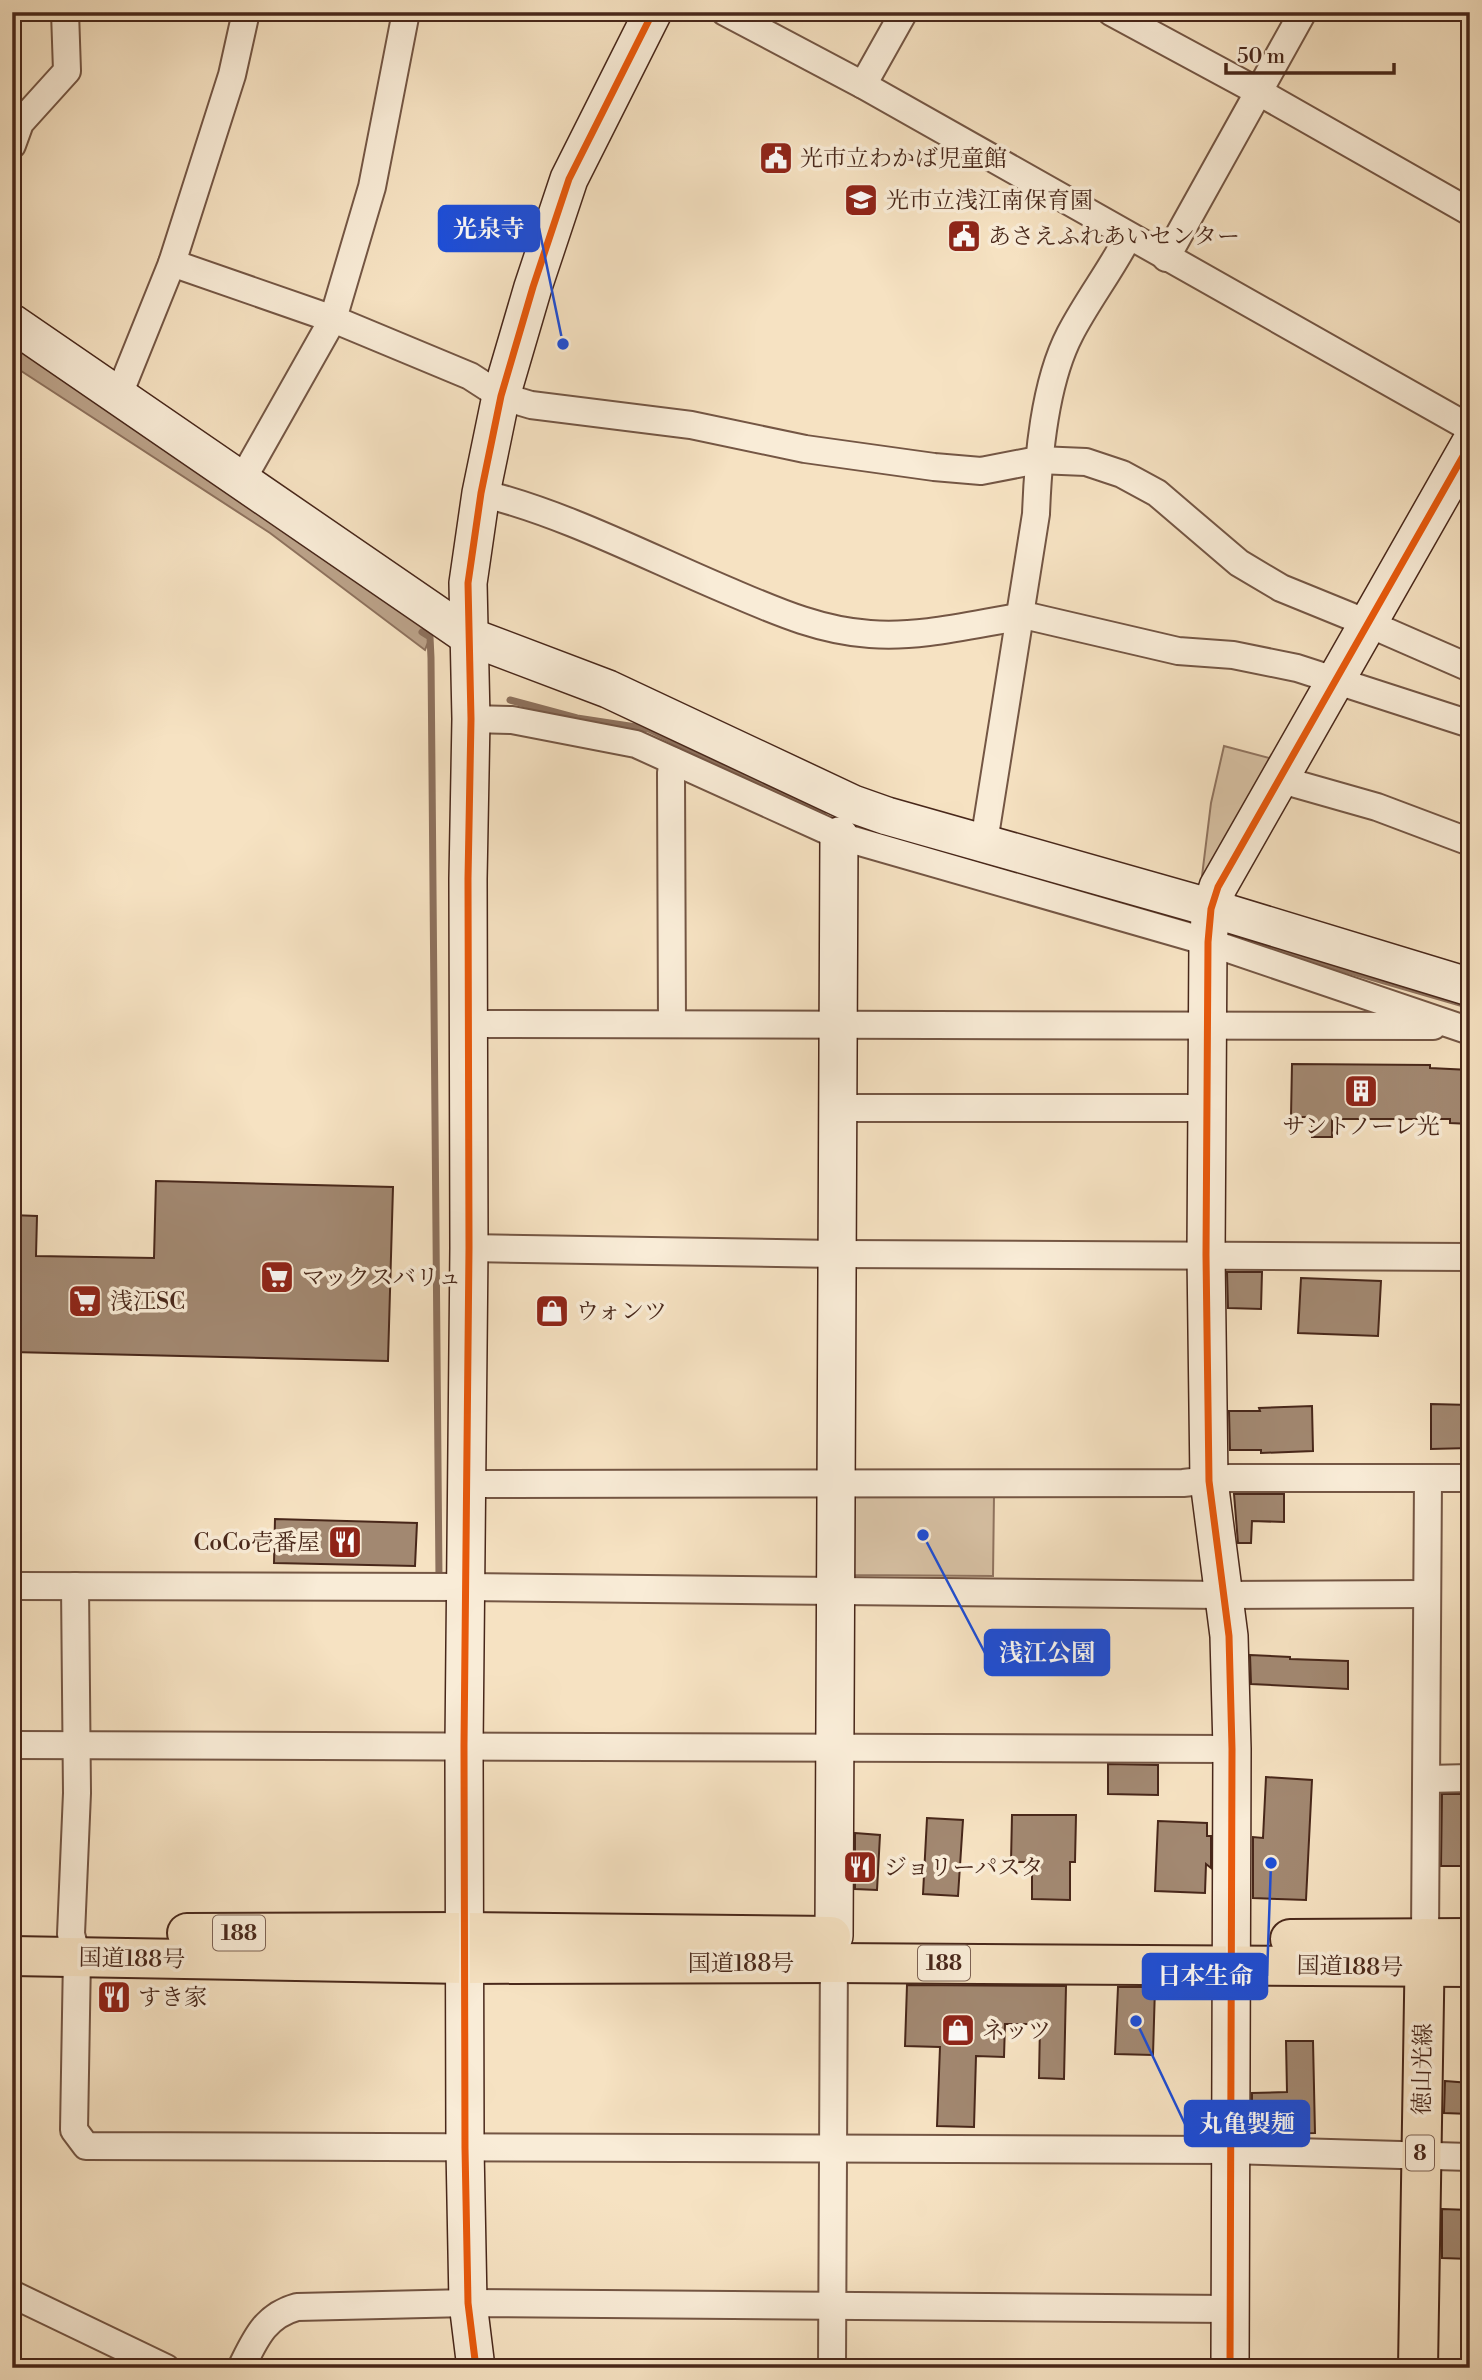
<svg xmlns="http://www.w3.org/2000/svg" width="1482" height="2380" font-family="'Libre Bodoni','Noto Serif JP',serif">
  <rect width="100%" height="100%" fill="#f6e2c2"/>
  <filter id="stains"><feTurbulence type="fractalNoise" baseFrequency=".00286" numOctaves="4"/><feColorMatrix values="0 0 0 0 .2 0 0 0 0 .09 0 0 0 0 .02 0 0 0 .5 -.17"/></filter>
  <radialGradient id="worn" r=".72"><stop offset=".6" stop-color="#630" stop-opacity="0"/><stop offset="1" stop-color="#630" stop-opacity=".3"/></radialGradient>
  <g fill="#d8c2a5" stroke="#907460" stroke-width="2">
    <polygon points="1224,746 1273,759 1208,878 1202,876 1211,803"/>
    <polygon points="853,1491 994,1495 993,1576 851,1575"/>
  </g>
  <polygon fill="#bba289" stroke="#8d715d" stroke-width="2" points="12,343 426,628 430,637 425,650 270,533 12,365"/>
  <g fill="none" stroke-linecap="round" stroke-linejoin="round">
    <g stroke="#8d715d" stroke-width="7">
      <polyline points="422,632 430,637 431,658 439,1579"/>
      <polyline points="510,700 577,718 649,729 823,815"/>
      <polyline points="868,829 885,834"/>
      <polyline points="930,847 1182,920"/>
      <polyline points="1236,938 1470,1006"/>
    </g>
  </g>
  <g fill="#a28871" stroke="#48271a" stroke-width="2">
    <polygon points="1292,1064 1430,1065 1430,1068 1470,1070 1470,1124 1450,1123 1450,1119 1332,1119 1332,1137 1312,1137 1312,1117 1291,1117"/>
    <polygon points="156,1181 393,1187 388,1361 12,1352 12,1215 37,1216 36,1256 154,1258"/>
    <polygon points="1227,1272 1262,1272 1261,1309 1228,1308"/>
    <polygon points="1301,1278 1381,1281 1378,1336 1298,1333"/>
    <polygon points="1431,1404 1470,1405 1470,1448 1431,1449"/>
    <polygon points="1312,1406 1313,1451 1261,1453 1261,1450 1230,1450 1229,1411 1260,1411 1259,1408"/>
    <polygon points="1234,1494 1284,1494 1284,1522 1252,1521 1251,1543 1238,1543"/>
    <polygon points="275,1519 417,1523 415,1566 274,1563"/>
    <polygon points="1250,1655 1290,1657 1290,1659 1348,1661 1348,1689 1251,1684"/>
    <polygon points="1108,1764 1158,1765 1158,1795 1108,1794"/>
    <polygon points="1266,1777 1312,1780 1306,1900 1253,1898 1253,1837 1263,1838"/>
    <polygon points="1442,1794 1470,1794 1470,1866 1441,1866"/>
    <polygon points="1012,1815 1076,1815 1075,1862 1070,1862 1070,1900 1032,1899 1032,1862 1011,1862"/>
    <polygon points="927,1818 963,1820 958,1896 923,1894"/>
    <polygon points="1158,1821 1207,1823 1207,1836 1211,1836 1211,1868 1206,1864 1205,1893 1155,1891"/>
    <polygon points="855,1833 880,1835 877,1890 855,1889"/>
    <polygon points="907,1985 1066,1986 1064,2079 1039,2078 1040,2024 1005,2024 1004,2057 976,2056 974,2127 937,2126 940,2047 905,2046"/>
    <polygon points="1118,1987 1155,1987 1153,2055 1115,2054"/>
    <polygon points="1286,2041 1313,2041 1315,2133 1252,2134 1252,2093 1287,2092"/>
    <polygon points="1445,2081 1470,2083 1470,2114 1444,2113"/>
    <polygon points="1442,2209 1470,2210 1470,2259 1442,2258"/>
  </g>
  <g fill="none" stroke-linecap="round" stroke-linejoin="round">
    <g stroke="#745644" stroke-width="30">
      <g id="street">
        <polyline points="725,12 863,85 1470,428"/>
        <polyline points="1111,12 1259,92 1470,212"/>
        <polyline points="863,85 904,12"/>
        <polyline points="12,145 20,123 67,71 65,12"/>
        <polyline points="1166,258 1303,12"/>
        <polyline points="172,263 333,319 470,376 501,396 531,405 691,425 805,449 934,467 981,471 1038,460 1086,462 1122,474 1157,493 1239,563 1281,588 1367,623 1470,668"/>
        <polyline points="115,394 124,382 172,263 232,75 246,12"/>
        <polyline points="242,480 333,319 372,187 406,12"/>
        <path d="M 481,493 C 570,515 653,560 738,595 C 780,613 823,631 870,634 C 919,638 970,625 1018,617 L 1032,617 L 1178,651 L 1233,655 L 1297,668 L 1470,724"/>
        <polyline points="471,719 512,720 636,744 839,836 1208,942 1470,1031"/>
        <polyline points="1281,777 1296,784 1377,807 1470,842"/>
        <path d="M 984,842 L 1036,514 C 1038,459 1044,384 1070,334 C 1087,301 1111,270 1128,237"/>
        <polyline points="469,1024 1433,1026"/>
        <polyline points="672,1024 671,773 673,761"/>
        <polyline points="838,1108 1208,1108"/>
        <polyline points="469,1248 837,1254 1470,1257"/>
        <polyline points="466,1484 1183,1483 1230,1478 1470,1478"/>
        <polyline points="12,1586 466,1587 1222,1595 1426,1594"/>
        <polyline points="75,1586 77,1793 71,1934 77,1957 74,2130 86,2146 1229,2150 1470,2157"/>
        <polyline points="12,1745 1232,1749"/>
        <polyline points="1427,1779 1470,1778"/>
        <polyline points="1425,1938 1428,1479"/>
        <polyline points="12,2294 166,2368"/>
        <path d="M 241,2368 C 255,2340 264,2316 297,2307 L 468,2303 L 1230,2309"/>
        <polyline points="832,2368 834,1949"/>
      </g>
    </g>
    <g stroke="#48271a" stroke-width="40">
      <g id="secondary">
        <polyline points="12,323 468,636 608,689 853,804 887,816 1194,903 1470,987"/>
        <polyline points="834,1936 839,836"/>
        <polyline points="476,2368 468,2303 465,2148 464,1746 469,1248 468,879 471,719 468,583 481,493 501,396 533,287 569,179 653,12"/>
        <polyline points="1230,2368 1232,1749 1229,1636 1209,1481 1206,1255 1208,942 1211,909 1218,887 1470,444"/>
      </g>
    </g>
    <g stroke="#48271a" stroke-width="42">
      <polyline id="primary" points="1418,2368 1425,1938"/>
    </g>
    <g stroke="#48271a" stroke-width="42">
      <g id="highway">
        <polyline points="187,1933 465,1932 831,1936"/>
        <polyline points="1290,1939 1470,1938"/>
        <polyline points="12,1956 465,1964 833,1963 1470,1967"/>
      </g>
    </g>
    <use href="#street" stroke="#f9ecd7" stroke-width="26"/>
    <use href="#secondary" stroke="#f9ecd7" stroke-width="37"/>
    <use href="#primary" stroke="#f6e2c2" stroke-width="38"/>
    <use href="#highway" stroke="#f6e2c2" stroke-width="38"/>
    <g stroke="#f9ecd7" stroke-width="11">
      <g id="cycleway">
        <polyline points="476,2368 468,2303 465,2148 464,1746 469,1248 468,879 471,719 468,583 481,493 501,396 533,287 569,179 653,12"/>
        <polyline points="1230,2368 1232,1749 1229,1636 1209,1481 1206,1255 1208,942 1211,909 1218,887 1470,444"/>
      </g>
    </g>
    <use href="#cycleway" stroke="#e8590c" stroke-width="7"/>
  </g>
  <defs>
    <g id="civic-square" transform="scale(1.75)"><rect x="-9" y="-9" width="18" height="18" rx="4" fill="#8f2418" stroke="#f9ecd7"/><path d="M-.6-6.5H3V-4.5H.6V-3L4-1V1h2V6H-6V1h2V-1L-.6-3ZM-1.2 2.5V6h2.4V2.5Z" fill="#fff"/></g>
    <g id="school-square" transform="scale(1.75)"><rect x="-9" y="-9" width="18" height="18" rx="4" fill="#8f2418" stroke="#f9ecd7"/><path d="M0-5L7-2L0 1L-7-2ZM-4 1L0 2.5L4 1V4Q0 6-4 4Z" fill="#fff"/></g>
    <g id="building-square" transform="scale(1.75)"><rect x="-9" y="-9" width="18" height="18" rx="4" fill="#8f2418" stroke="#f9ecd7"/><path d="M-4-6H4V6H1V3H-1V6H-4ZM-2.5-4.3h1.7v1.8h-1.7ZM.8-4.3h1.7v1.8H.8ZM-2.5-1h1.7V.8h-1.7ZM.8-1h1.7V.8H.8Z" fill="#fff"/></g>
    <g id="supermarket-square" transform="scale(1.75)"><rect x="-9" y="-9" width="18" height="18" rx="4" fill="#8f2418" stroke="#f9ecd7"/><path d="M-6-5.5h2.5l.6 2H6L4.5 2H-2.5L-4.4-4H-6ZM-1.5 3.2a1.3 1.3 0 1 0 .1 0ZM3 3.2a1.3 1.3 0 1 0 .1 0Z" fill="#fff"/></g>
    <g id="shop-square" transform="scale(1.75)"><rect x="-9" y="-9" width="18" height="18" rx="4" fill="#8f2418" stroke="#f9ecd7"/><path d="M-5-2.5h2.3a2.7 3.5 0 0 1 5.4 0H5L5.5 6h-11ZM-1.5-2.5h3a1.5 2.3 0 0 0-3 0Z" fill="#fff"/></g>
    <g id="restaurant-square" transform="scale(1.75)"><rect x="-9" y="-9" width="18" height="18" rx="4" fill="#8f2418" stroke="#f9ecd7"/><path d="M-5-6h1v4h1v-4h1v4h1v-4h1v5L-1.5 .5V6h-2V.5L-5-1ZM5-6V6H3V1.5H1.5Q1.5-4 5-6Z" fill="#fff"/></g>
  </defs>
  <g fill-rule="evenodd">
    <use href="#civic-square" x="776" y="158"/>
    <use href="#school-square" x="861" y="200"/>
    <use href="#civic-square" x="964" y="236"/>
    <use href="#building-square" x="1361" y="1091"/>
    <use href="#supermarket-square" x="277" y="1277"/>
    <use href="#supermarket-square" x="85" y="1301"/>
    <use href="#shop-square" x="552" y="1311"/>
    <use href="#restaurant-square" x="345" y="1542"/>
    <use href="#restaurant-square" x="860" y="1867"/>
    <use href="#restaurant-square" x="114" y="1997"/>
    <use href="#shop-square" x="958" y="2030"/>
  </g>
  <g text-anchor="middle" stroke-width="7" stroke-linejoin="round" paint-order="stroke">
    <g fill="#f9ecd7" stroke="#7d6253" stroke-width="2">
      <rect x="213" y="1915.5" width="52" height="35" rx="5"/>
      <rect x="918" y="1945.5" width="52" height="35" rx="5"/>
      <rect x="1406" y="2135.5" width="28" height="35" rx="5"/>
    </g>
    <g font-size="21" font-weight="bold" fill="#48271a">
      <text x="239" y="1940">188</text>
      <text x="944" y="1970">188</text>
      <text x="1420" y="2160">8</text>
    </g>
    <g font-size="23" fill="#48271a" stroke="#f9ecd7" text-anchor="start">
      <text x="800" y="166">光市立わかば児童館</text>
      <text x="886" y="208">光市立浅江南保育園</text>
      <text x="988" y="244">あさえふれあいセンター</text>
      <text x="1361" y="1134" text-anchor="middle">サントノーレ光</text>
      <text x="302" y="1285">マックスバリュ</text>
      <text x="110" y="1309">浅江SC</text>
      <text x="576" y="1319">ウォンツ</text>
      <text x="320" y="1550" text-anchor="end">CoCo壱番屋</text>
      <text x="884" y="1875">ジョリーパスタ</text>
      <text x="138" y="2005">すき家</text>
      <text x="982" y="2038">ネッツ</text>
    </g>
    <g font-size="23" fill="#48271a" stroke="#f9ecd7">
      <text transform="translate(132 1958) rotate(1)" y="8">国道188号</text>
      <text x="741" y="1971">国道188号</text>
      <text transform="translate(1350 1966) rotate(1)" y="8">国道188号</text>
      <text transform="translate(1422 2069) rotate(-89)" y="8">徳山光線</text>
    </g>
  </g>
  <path fill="none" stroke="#1d4ed8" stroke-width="2.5" d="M563 344L539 228M923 1535L985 1653M1271 1863L1267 1976M1136 2021L1185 2124"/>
  <g fill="#1d4ed8" stroke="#f9ecd7" stroke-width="2.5">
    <circle cx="563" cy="344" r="7"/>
    <circle cx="923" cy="1535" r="7"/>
    <circle cx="1271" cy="1863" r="7"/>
    <circle cx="1136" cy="2021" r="7"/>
  </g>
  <g fill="#1d4ed8" stroke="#1d4ed8" stroke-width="2.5">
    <rect x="439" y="206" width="100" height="45" rx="7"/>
    <rect x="985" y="1630" width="124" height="45" rx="7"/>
    <rect x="1143" y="1954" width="124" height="45" rx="7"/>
    <rect x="1185" y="2101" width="124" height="45" rx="7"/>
  </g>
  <g font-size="24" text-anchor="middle" font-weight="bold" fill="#fff">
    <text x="489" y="237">光泉寺</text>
    <text x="1047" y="1661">浅江公園</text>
    <text x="1205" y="1984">日本生命</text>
    <text x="1247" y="2132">丸亀製麺</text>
  </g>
  <rect width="1482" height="2380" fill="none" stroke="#f6e2c2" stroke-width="42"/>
  <rect x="14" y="14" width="1454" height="2352" fill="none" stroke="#48271a" stroke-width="3.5"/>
  <rect x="21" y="21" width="1440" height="2338" fill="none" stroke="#48271a" stroke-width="2"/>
  <path d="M1226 63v10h168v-10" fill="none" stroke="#48271a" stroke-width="3.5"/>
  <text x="1237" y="63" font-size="21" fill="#48271a" stroke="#f9ecd7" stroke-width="5" paint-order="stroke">50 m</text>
  <rect width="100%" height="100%" filter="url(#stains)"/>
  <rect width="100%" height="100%" fill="url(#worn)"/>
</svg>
